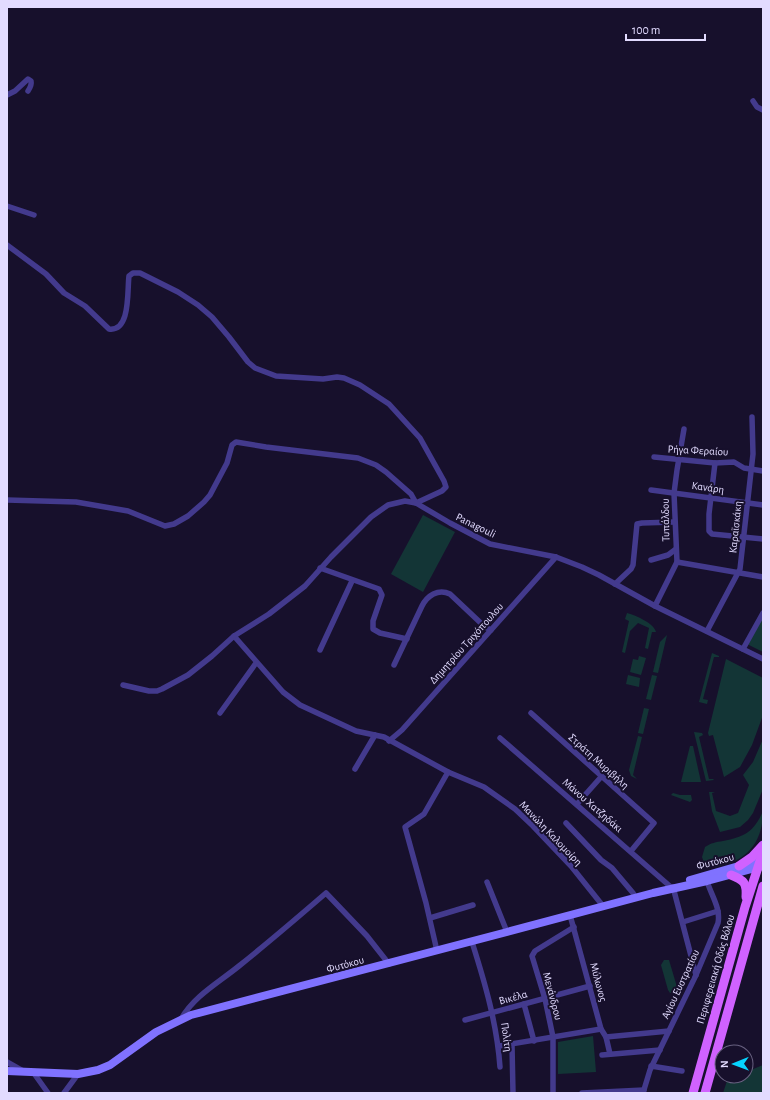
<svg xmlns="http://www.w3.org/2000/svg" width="770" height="1100" font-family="'Alegreya Sans',sans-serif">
  <rect width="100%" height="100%" fill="#17102c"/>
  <g fill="#133536">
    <polygon points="423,515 455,532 423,592 391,574"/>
    <path d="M 627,613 C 635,615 654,623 656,632 L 652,632 L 648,649 L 645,648 L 649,628 L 638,623 L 630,631 L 625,653 L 622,652 L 629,621 L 625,619 Z"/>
    <polygon points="763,617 763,652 747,644"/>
    <polygon points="667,635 658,673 653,672 660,642"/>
    <polygon points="712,653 719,656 719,657 714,657 703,699 708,700 707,704 699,702"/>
    <polygon points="639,656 646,658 641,675 630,672 633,659 638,660"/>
    <polygon points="726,659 763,678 763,715 752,745 740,767 724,777 713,735 709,736 708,733"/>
    <polygon points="628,675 640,678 639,687 626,684"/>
    <polygon points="652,675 657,676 651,700 646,699"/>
    <polygon points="644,708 649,709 643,734 638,733"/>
    <polygon points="694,732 702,733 703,735 699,737 709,779 713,779 714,780 706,781"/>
    <polygon points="638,736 642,737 633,775 637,779 631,776 629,770"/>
    <polygon points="763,739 763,789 753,813 748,820 740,827 720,832 712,811 709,792 715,792 712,793 716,811 730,816 738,813 749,785 743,775 753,762"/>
    <polygon points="690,746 693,746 701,782 681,782"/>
    <polygon points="673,793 680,795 691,795 692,800 690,802 671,795"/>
    <path d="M 763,811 C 763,838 751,858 723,865 C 717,867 711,868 705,865 L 702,857 L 705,847 C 711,843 716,842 723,841 C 744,837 754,832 763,811 Z"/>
    <polygon points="664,960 669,960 677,987 677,991 674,993 670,993 668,990 661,965"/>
    <polygon points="593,1036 596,1072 558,1074 558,1042"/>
    <polygon points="763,1065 763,1093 723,1093 728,1078 734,1076 746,1076 746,1072"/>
  </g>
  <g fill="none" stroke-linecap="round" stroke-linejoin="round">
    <g stroke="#433a8d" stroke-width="5.5">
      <path d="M 7,95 L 15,91 L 28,79 L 31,81 C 32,85 30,88 28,91"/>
      <polyline points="753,101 757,107 763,110"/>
      <polyline points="7,206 34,215"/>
      <path d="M 7,245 L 46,274 L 64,293 L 85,306 L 109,329 C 131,332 127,290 129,276 L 133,273 L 140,273 L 178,292 L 198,305 L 212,317 L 229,337 L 248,362 L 255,368 L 276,376 L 323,379 L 337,377 L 344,378 L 360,385 L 389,404 L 420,438 L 444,481 L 446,487 L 442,491 L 416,503 L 411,494 L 386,472 L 376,465 L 358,458 L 266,447 L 236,442 L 232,445 L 227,463 L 210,495 L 204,502 L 188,516 L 174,524 L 165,526 L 128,511 L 76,502 L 7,500"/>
      <polyline points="654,457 715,463 734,462 744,468 763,471"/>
      <polyline points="715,463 709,514 709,531 712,534 763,539"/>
      <polyline points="651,490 763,505"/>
      <polyline points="651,560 668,555 676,549"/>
      <polyline points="677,562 763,577"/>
      <polyline points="320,568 379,589 382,595 373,621 373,629 380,633 407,639"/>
      <polyline points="615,584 631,569 633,565 637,524 642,523 674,522"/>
      <polyline points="655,606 677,562 674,493 677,470 684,429"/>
      <polyline points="707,631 740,569 753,454 752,417"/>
      <polyline points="234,636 283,692 300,705 356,731 384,737 448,772 484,787 491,792 515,809 533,826 571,866 603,906"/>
      <polyline points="743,649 763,613"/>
      <polyline points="320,650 352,581"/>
      <path d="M 394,665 L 422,606 C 427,596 438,588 450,594 L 485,627 L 491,630"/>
      <polyline points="123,685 149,691 157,691 162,689 188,675 212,656 234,636 269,614 305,586 331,557 371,517 388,505 405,501 416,503 450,523 490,544 556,557 582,567 599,575 655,606 763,659"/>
      <polyline points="220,713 256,663"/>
      <polyline points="531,713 654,823 631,851"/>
      <polyline points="500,738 672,888"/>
      <polyline points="389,741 402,730 556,557"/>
      <polyline points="355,769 375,735"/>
      <polyline points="577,804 601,777"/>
      <polyline points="566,823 601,860 612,868 633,893 635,897"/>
      <polyline points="487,882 507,932"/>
      <polyline points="673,887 696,975"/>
      <polyline points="570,915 601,1029 606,1037 610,1054"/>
      <polyline points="430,918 473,905"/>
      <polyline points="683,922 718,911"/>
      <path d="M 472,942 C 485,983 497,1024 500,1067"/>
      <polyline points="437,951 426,903 405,827 424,814 448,772"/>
      <polyline points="524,1004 534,1041"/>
      <path d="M 181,1019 C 194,996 218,983 239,966 C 269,942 297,918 326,893 L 367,936 L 389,964"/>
      <polyline points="465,1020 590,986"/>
      <polyline points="606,1037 669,1031"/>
      <polyline points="512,1045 513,1093"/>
      <polyline points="499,1046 601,1029"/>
      <polyline points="602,1055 660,1050"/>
      <polyline points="7,1062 23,1071"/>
      <polyline points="651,1066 682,1071"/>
      <polyline points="33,1072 48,1093"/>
      <polyline points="64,1093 78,1074"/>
      <polyline points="553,1093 553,1037 545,999 532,956 535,951 574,927"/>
      <polyline points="582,1093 644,1090"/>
      <path d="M 643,1093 L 650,1070 L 696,975 L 718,923 C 721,908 711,895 707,881"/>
    </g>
    <g stroke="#8072ff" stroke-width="8">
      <polyline points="690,880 763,859"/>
      <polyline points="7,1071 78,1074 98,1070 110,1065 156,1032 191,1015 507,932 653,893 707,881 763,866"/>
    </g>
    <g stroke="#d062ff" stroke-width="9">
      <polyline points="739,866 752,857 763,845"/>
      <path d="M 731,875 C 744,880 747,883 746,897"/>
      <polyline points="693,1093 745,907 763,852"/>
      <polyline points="705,1093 763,886"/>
    </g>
  </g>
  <g text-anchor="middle" stroke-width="4" stroke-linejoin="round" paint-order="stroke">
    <g font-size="11" fill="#e2dbff" stroke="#17102c">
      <text transform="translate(698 450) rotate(3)" y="4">Ρήγα Φεραίου</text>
      <text transform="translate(708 487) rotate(8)" y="4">Κανάρη</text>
      <text transform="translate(665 520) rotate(-91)" y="4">Τυπάλδου</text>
      <text transform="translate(476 525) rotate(26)" y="4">Panagouli</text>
      <text transform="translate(735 527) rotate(-84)" y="4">Καραϊσκάκη</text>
      <text transform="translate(466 643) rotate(-48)" y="4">Δημητρίου Τριχόπουλου</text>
      <text transform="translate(599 761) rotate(42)" y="4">Στράτη Μυριβήλη</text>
      <text transform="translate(593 805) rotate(41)" y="4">Μάνου Χατζηδάκι</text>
      <text transform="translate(551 833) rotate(46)" y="4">Μανώλη Καλομοίρη</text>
      <text transform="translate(715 861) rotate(-15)" y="4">Φυτόκου</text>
      <text transform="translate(345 964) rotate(-15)" y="4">Φυτόκου</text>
      <text transform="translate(715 969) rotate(-74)" y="4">Περιφερειακή Οδός Βόλου</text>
      <text transform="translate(599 982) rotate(75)" y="4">Μύλωνος</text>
      <text transform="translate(680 984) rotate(-65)" y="4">Αγίου Ευστρατίου</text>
      <text transform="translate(553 996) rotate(75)" y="4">Μενάνδρου</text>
      <text transform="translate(513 997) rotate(-15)" y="4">Βικέλα</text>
      <text transform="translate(507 1037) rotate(82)" y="4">Πολίτη</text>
    </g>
  </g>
  <rect width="770" height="1100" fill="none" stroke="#e2dbff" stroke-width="16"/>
  <g transform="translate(734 1064) rotate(269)"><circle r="19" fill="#17102c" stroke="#686180"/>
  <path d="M0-3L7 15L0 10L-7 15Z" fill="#07d4ff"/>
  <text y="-6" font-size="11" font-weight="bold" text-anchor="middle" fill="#e2dbff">N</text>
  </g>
  <path d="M626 34v6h79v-6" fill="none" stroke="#e2dbff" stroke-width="2"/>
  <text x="632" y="34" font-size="12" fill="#e2dbff" stroke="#17102c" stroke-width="3" paint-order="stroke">100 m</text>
</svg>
